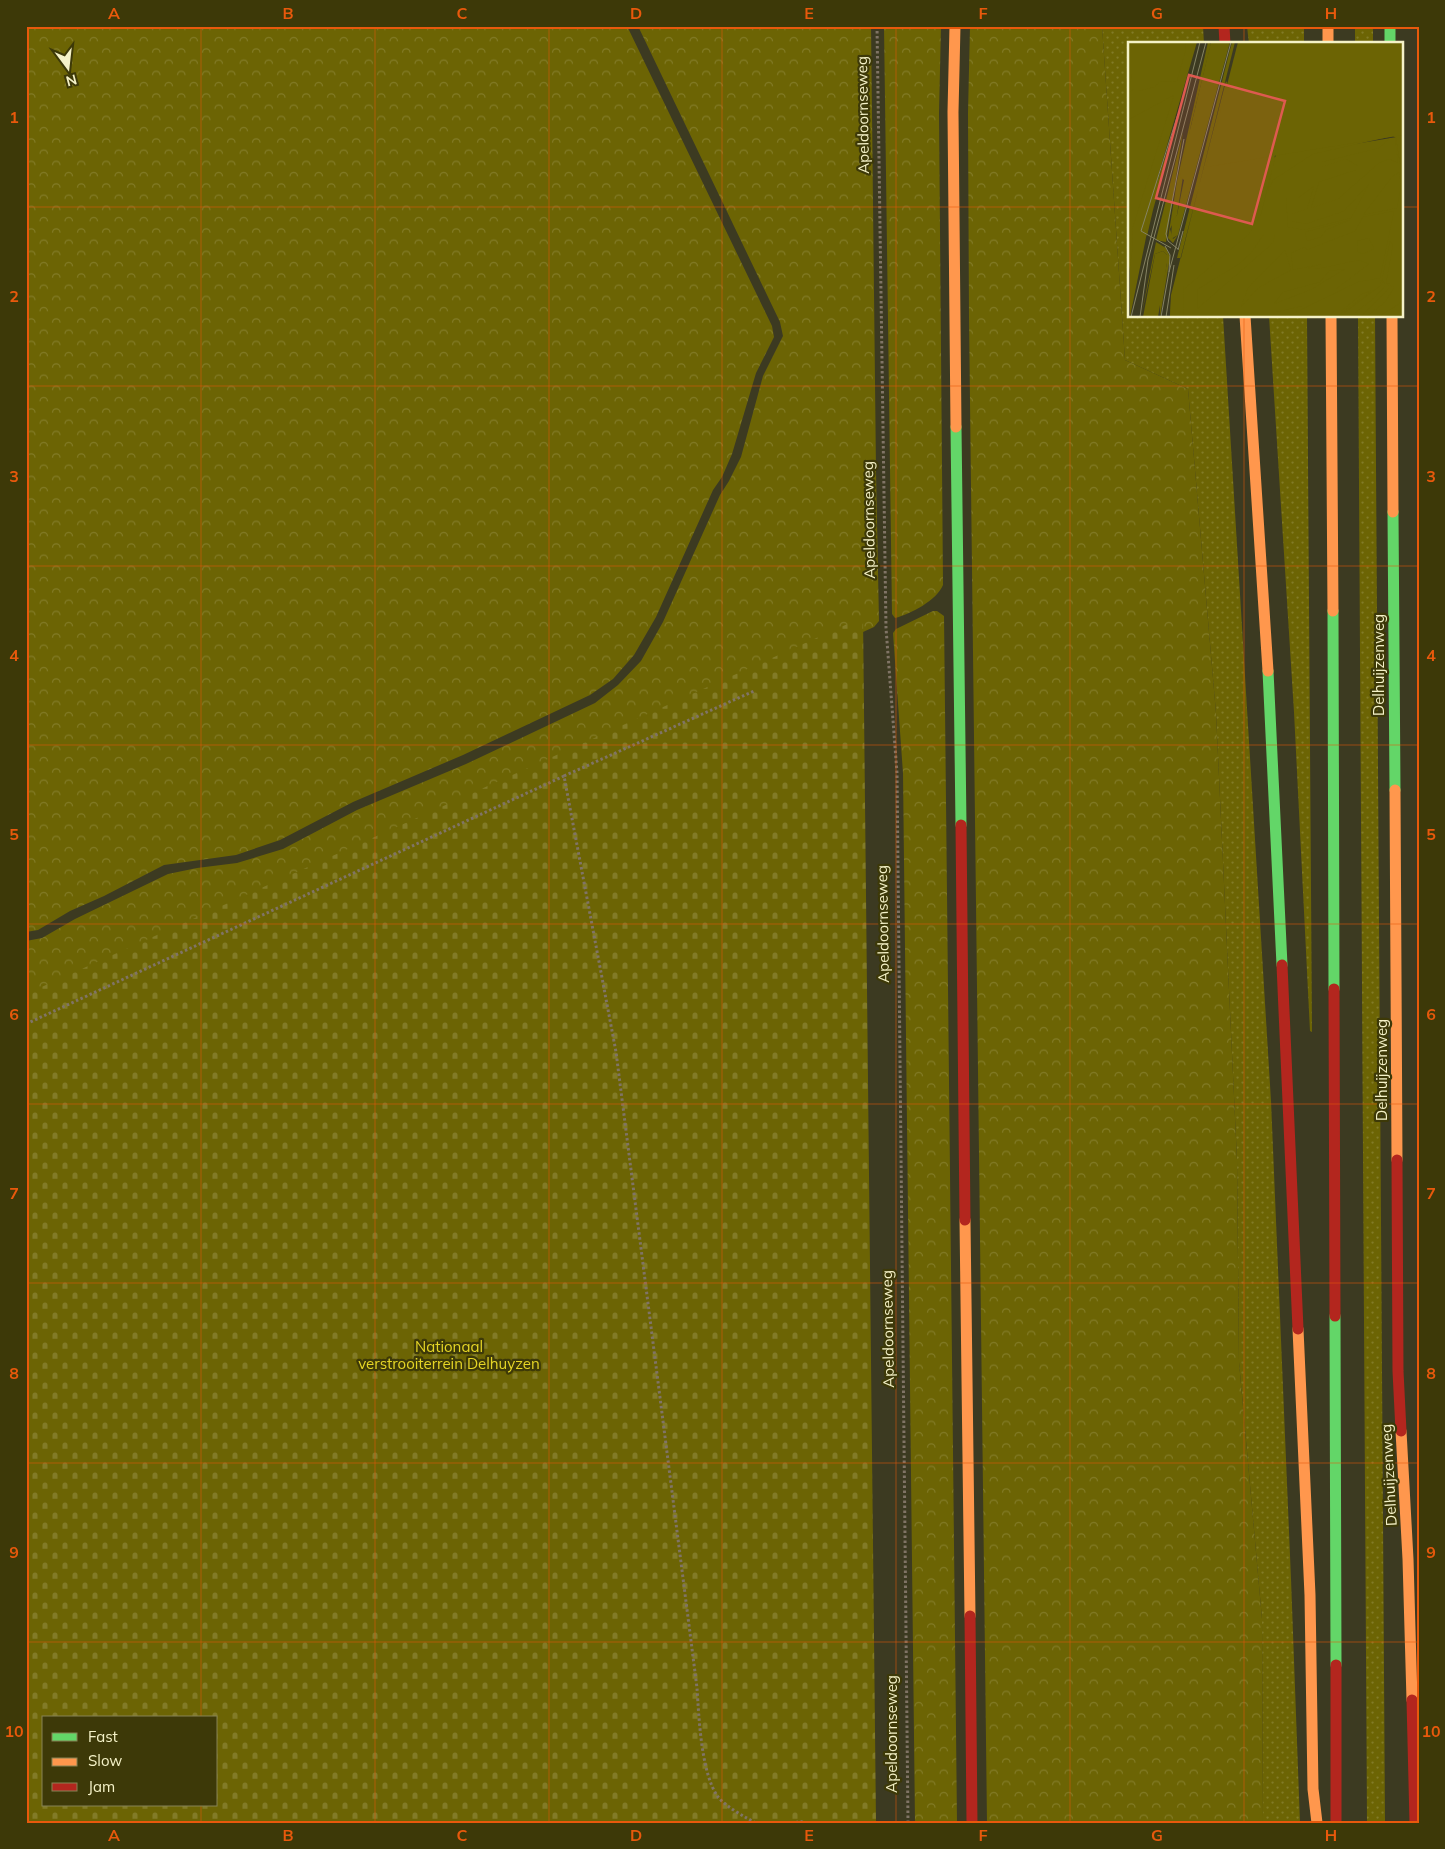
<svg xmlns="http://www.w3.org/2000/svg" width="1445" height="1849" font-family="Mulish,sans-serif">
  <defs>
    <pattern id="grass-dots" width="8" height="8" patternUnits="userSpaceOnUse" patternTransform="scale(1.25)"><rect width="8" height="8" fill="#6c6404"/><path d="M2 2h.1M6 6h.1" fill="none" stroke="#827b27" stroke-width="1.8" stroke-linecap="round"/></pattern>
    <pattern id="forest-crowns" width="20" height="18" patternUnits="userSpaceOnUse" patternTransform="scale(1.25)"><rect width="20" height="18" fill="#6c6404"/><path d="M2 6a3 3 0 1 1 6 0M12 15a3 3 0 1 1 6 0" fill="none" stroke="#827b27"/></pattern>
    <pattern id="cemetery-stones" width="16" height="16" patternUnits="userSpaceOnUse" patternTransform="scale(1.25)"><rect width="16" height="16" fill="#6c6404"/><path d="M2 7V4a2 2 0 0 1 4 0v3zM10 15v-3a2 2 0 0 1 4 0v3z" fill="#827b27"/></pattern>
  </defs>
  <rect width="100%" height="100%" fill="#3c3a21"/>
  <g fill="url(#grass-dots)">
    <polygon points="1102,26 1203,26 1204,44 1129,44 1129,316 1223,316 1271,1101 1291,1579 1300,1823 1263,1823 1262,1619 1239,1362 1237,1160 1216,713 1188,389 1125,360"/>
    <polygon points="1247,26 1304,26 1304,44 1249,44"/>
    <rect x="1355" y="26" width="18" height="18"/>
    <polygon points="1269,316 1307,316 1312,1032 1310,1031 1294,712"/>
    <polygon points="1358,316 1375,316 1385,1823 1367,1823"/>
  </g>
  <g fill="url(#forest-crowns)">
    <polygon points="26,26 627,26 772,326 774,337 756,373 732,454 722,477 713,490 656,617 634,655 613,679 590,695 463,755 353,802 280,840 236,855 164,865 104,896 70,911 38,930 26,932"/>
    <polygon points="638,26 871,26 876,471 879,621 874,627 582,760 26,1016 26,941 42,938 75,919 168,874 197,868 237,863 283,849 357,810 466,764 595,703 618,685 641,661 663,622 720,495 729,481 741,457 763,376 783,336 780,322"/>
    <path d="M 884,26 L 941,26 L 939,113 L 943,585 C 937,600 911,614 895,618 L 892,614 Z"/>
    <polygon points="970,26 1102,26 1125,360 1188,389 1216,713 1237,1160 1239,1362 1262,1619 1263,1823 987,1823 969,317 968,113"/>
    <polygon points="933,611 937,611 944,616 957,1823 915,1823 903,773 893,633 896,629"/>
  </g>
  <path fill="url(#cemetery-stones)" fill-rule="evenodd" d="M 863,617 L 876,1823 L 26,1823 L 26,994 ZM 44,1718 L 216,1718 L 216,1805 L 44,1805 Z"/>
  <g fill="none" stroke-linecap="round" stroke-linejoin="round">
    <g stroke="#807466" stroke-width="3" stroke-dasharray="2.5 2.5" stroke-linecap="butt">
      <polyline points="877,26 886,628 897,773 908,1823"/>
      <polyline points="564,776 754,691"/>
      <path d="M 26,1024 L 564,776 L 616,1052 L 697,1688 C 699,1718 701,1773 718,1797 C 725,1806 746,1818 756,1823"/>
      <polyline points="796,1823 799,1821 805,1823"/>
    </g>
    <g stroke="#63d668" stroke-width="11">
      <polyline points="1390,26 1390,44"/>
      <polyline points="956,427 961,825"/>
      <polyline points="1393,512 1395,790"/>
      <polyline points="1333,611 1334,989"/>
      <polyline points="1268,671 1282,965"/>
      <polyline points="1335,1316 1336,1665"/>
    </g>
    <g stroke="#ff974d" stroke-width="11">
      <polyline points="955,26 953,112 956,427"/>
      <polyline points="1328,26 1328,44"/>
      <polyline points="1245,316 1268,671"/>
      <polyline points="1331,316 1333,611"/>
      <polyline points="1392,316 1393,512"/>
      <polyline points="1395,790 1397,1160"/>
      <polyline points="965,1220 970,1616"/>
      <polyline points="1298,1329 1310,1595 1313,1789 1317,1823"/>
      <polyline points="1401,1431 1408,1559 1412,1700"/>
    </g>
    <g stroke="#b3261e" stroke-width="11">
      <polyline points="1224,26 1225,44"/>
      <polyline points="961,825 965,1220"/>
      <polyline points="1282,965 1298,1329"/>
      <polyline points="1334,989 1335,1316"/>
      <polyline points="1397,1160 1398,1371 1401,1431"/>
      <polyline points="970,1616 972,1823"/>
      <polyline points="1336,1665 1336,1823"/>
      <polyline points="1412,1700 1415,1823"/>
    </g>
  </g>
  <path fill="none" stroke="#e8590c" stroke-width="1" stroke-opacity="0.55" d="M 201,26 L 201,1718M 375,26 L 375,1823M 549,26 L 549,1823M 722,26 L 722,1823M 896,26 L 896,1823M 1070,26 L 1070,1823M 1244,26 L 1244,44M 26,207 L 1129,207M 1401,207 L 1419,207M 1244,316 L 1244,1823M 26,386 L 1419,386M 26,566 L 1419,566M 26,745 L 1419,745M 26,924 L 1419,924M 26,1104 L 1419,1104M 26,1283 L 1419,1283M 26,1463 L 1419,1463M 26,1642 L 1419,1642M 201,1805 L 201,1823"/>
  <g text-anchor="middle" stroke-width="4.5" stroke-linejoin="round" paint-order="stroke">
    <g font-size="15" fill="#f5f2c8" stroke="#3d3908">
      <text transform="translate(863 115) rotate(-91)" y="5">Apeldoornseweg</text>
      <text transform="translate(869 520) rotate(-91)" y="5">Apeldoornseweg</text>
      <text transform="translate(1379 665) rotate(-90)" y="5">Delhuijzenweg</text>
      <text transform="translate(883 924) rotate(-91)" y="5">Apeldoornseweg</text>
      <text transform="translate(1382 1070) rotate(-90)" y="5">Delhuijzenweg</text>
      <text transform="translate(888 1329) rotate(-91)" y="5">Apeldoornseweg</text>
      <text transform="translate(1389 1475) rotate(-93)" y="5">Delhuijzenweg</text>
      <text transform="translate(892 1734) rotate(-90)" y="5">Apeldoornseweg</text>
    </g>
    <g font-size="15" fill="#e6d626" stroke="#3d3908">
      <text x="449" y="1352">Nationaal<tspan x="449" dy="17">verstrooiterrein Delhuyzen</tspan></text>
    </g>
  </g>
  <g transform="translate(1128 42)">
    <rect width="275" height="275" fill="#3c3a21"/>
    <path d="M 0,0 L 69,0 L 31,131 L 2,275 ZM 80,0 L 83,2 L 63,83 L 49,173 L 42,187 L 45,197 L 50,193 L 45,201 L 40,196 L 49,139 ZM 55,90 L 38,200 L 28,198 ZM 275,94 L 275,275 L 42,275 L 43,259 L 60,194 L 142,116 ZM 28,200 L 38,206 L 42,215 L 32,275 L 32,255 L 39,221 L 39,213 L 35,209 L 27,212 L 13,275 Z" fill="#6c6404"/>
    <path d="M 25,0 L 57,0 L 58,7 L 49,39 L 31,40 L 27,45 L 10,49 L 6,47 L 0,51 L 4,32 L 0,30 L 0,2 ZM 83,0 L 102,0 L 50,193 L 43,197 L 44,179 L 49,173 L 56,138 L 52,135 L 56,113 ZM 104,0 L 107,0 L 53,216 L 49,216 ZM 98,39 L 147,113 L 145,124 L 148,112 L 275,92 L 275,121 L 272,122 L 268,96 L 265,94 L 185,112 L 145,138 L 140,149 L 144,128 L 133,172 L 121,192 L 55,248 L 55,244 L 56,274 L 52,275 L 51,269 L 51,275 L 42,275 L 43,253 ZM 46,53 L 4,188 L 5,205 L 0,236 L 0,78 ZM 53,67 L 25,168 L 19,194 L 14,186 ZM 262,96 L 267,96 L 270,121 L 261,117 L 251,121 L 210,157 L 183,166 L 191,140 L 228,128 L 230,124 L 218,117 L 194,125 L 194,120 L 251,106 ZM 271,130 L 273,144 L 269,166 L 235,173 L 264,135 ZM 241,142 L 223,176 L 176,188 L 160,185 L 158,156 L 170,156 L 186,144 L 179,167 L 164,172 L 164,179 L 178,182 L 216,169 ZM 266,169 L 252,236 L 230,240 L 162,273 L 143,275 L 148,270 L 174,264 L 208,247 L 241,222 L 231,218 L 189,227 L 180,226 L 193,222 L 165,228 L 163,211 L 177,205 L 179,208 L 227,189 L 235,175 ZM 241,196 L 246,207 L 235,212 L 230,210 L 229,199 ZM 222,178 L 198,188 L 193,195 L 179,199 L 177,190 ZM 136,192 L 147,192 L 145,201 L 69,267 L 70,247 L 111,222 L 123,211 ZM 262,199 L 265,203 L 258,241 L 262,242 L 266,234 L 266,245 L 257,242 L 254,238 ZM 157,208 L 163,228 L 130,246 L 113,265 L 120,246 ZM 35,209 L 39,213 L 39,221 L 30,275 L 15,275 L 27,212 ZM 217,227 L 184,247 L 146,262 L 155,250 L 192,240 L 201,229 ZM 253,238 L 255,241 L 252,244 L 257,244 L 246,256 L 227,271 L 216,271 L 252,244 ZM 261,246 L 266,246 L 257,260 L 238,275 L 233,275 ZM 245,248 L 212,272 L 202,275 L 206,269 L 213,269 L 234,252 ZM 275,257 L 275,275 L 250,275 L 271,262 Z" fill="#6c6404" fill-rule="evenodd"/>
    <path d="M 110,0 L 275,0 L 275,93 L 78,125 Z" fill="#6c6404"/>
    <path fill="none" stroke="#868464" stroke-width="1" d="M 37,204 L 42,213 L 41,230M 43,206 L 13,189 L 50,72M 50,207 L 40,199 L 38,192 L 56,97M 50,208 L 55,189M 3,275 L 72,0M 12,275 L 20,218 L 78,0M 33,275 L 41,230 L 103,0M 38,275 L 46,223"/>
    <path fill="#de5a50" fill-opacity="0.15" stroke="#de5a50" stroke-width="2.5" d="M 61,33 L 157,59 L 124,182 L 28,156 Z"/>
    <rect width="275" height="275" fill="none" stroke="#f5f2c8" stroke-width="2.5"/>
  </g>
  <rect width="1445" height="1849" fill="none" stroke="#3d3908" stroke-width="55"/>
  <rect x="42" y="1716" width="175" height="90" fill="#3d3908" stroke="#878355"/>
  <rect x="52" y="1733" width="25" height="8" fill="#63d668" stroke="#878355"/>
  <text x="88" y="1742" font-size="15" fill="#f5f2c8">Fast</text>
  <rect x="52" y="1758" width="25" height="8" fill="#ff974d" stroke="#878355"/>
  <text x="88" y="1766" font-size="15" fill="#f5f2c8">Slow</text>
  <rect x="52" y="1783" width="25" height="8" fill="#b3261e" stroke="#878355"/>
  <text x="88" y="1792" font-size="15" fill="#f5f2c8">Jam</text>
  <g transform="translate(68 68) rotate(165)" stroke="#3d3908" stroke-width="4" paint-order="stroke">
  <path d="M0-4L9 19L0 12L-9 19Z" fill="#f5f2c8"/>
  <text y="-8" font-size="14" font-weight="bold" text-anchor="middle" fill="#f5f2c8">N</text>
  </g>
  <rect x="28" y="28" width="1390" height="1794" fill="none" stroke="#e8590c" stroke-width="2"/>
  <g font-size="16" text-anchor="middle" font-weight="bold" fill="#e8590c">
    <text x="114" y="19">A</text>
    <text x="288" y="19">B</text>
    <text x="462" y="19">C</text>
    <text x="636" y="19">D</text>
    <text x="809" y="19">E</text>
    <text x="983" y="19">F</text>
    <text x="1157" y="19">G</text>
    <text x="1331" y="19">H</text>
    <text x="14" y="123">1</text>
    <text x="1431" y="123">1</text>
    <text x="14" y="302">2</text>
    <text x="1431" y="302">2</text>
    <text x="14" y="482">3</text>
    <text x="1431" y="482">3</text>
    <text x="14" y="661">4</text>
    <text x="1431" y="661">4</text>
    <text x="14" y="840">5</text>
    <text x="1431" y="840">5</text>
    <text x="14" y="1020">6</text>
    <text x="1431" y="1020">6</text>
    <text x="14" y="1199">7</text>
    <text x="1431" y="1199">7</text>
    <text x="14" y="1379">8</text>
    <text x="1431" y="1379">8</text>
    <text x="14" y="1558">9</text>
    <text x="1431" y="1558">9</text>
    <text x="14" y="1737">10</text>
    <text x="1431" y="1737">10</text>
    <text x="114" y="1841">A</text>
    <text x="288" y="1841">B</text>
    <text x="462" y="1841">C</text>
    <text x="636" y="1841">D</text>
    <text x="809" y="1841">E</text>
    <text x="983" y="1841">F</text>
    <text x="1157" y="1841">G</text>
    <text x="1331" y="1841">H</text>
  </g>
</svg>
